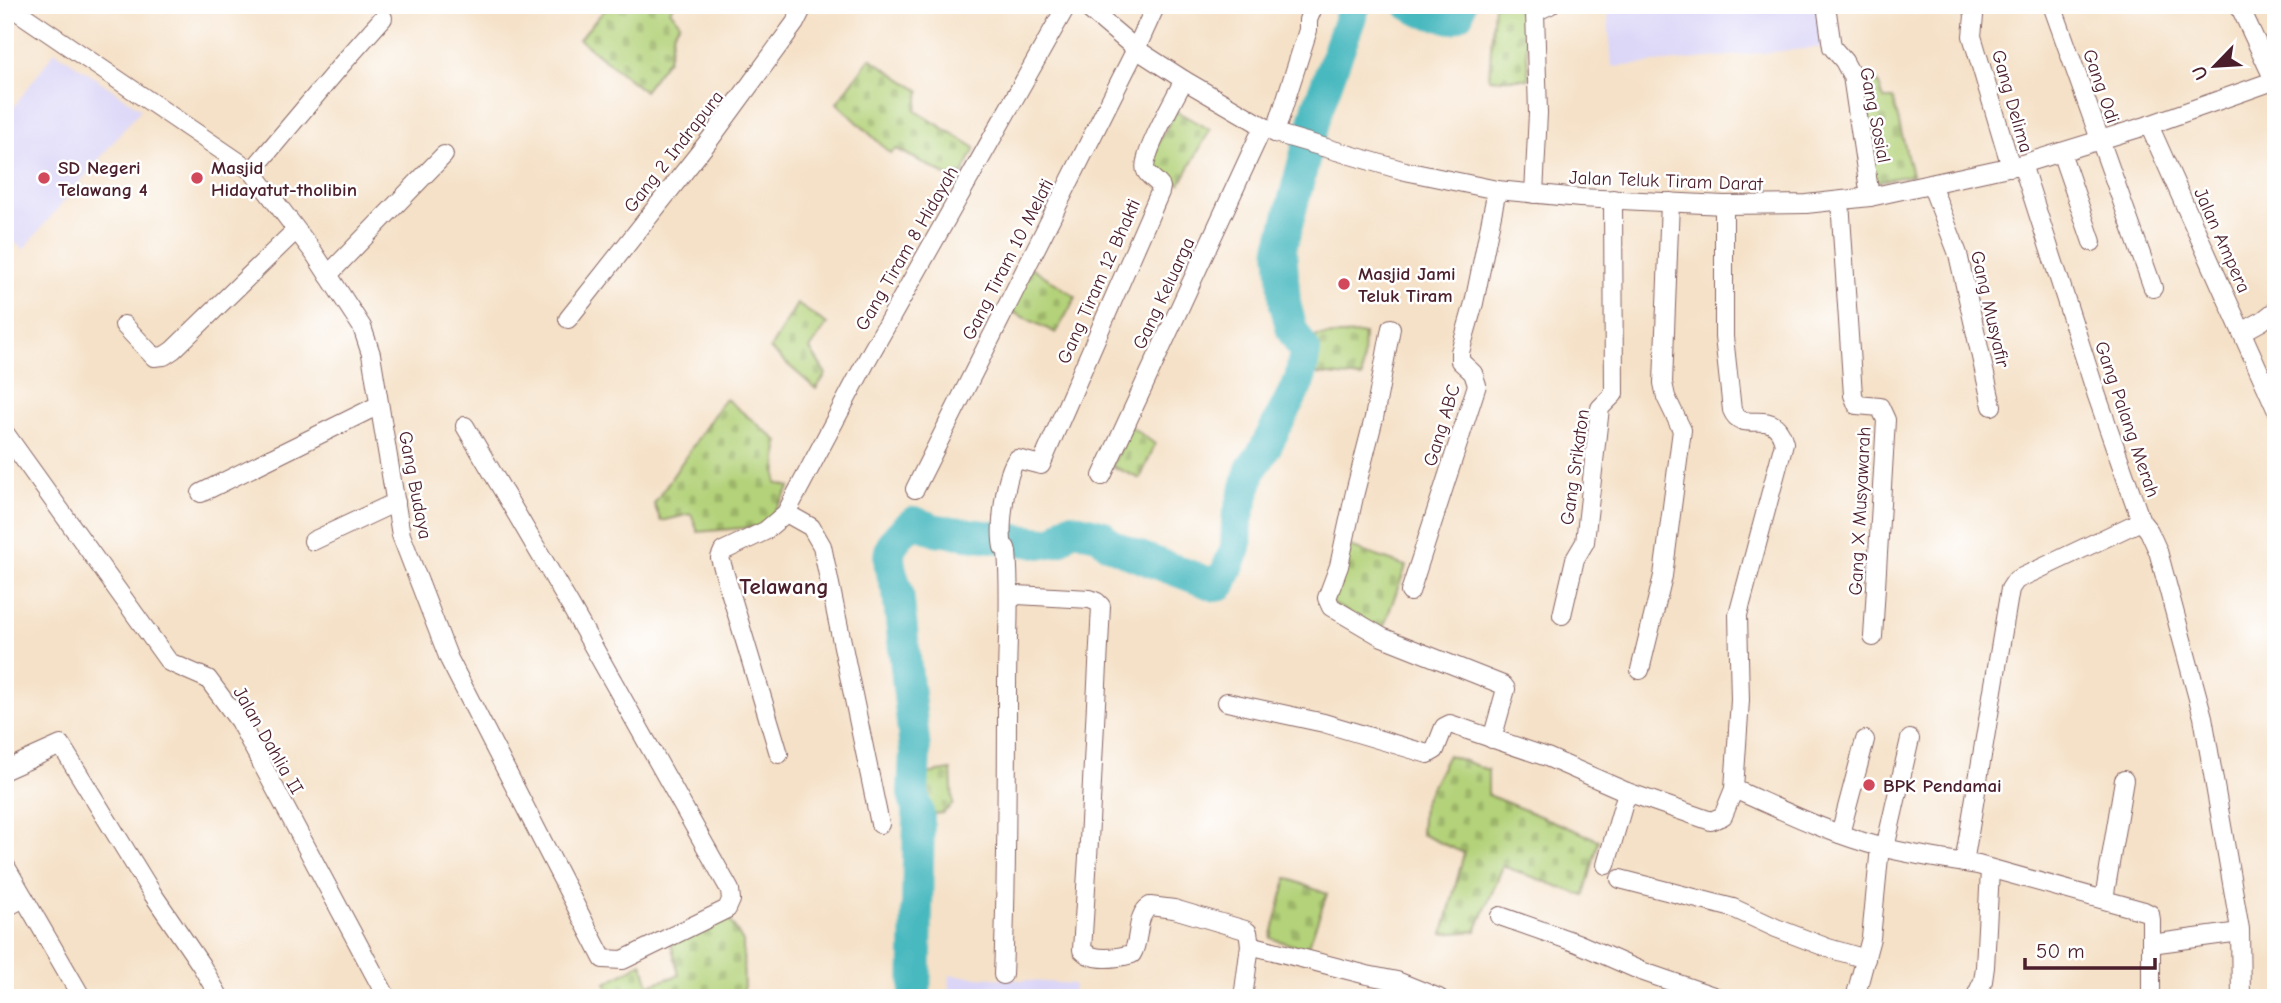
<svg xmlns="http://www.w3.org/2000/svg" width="2281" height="1003" font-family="'Comic Neue',sans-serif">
  <defs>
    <pattern id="cemetery-stones" width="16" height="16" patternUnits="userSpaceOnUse" patternTransform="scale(1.75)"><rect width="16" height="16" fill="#b3d279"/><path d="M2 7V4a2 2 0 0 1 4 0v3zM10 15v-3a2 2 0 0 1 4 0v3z" fill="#9bb469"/></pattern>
  </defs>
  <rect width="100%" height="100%" fill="#fff"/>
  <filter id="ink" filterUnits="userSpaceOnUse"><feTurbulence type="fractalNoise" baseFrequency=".0143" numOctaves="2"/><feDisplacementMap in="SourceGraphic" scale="14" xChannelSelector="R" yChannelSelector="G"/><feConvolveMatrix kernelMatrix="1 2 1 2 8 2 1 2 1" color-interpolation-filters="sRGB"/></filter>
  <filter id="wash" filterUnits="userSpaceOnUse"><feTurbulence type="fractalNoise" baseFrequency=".00686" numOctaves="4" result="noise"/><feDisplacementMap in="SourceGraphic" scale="28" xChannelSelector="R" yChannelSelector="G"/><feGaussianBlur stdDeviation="1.57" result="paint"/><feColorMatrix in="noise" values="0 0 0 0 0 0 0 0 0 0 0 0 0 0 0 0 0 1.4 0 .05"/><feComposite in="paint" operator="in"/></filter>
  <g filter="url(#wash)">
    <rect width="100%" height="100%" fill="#f5e1c7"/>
    <g fill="#dbd6f7">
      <polygon points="1607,5 1820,5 1825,47 1612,67"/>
      <polygon points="55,51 141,109 24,249 5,236 5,119"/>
      <polygon points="950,975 1074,984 1073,998 949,998"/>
    </g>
    <g fill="url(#cemetery-stones)" stroke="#7e7852" stroke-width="2">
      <polygon points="609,5 674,5 670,10 680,23 674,32 668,59 644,91 579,39"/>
      <polygon points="1494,5 1523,5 1529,79 1489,79"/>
      <polygon points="870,58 920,91 916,111 975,148 959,182 897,149 890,153 837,103"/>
      <polygon points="1878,82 1884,99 1893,99 1912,175 1874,182 1856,87"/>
      <polygon points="1176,111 1210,130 1180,184 1146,165"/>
      <polygon points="1031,267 1076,297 1056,333 1011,311"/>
      <polygon points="797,304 827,324 810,349 826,374 816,389 770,349"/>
      <polygon points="1364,334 1362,378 1317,374 1316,336"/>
      <polygon points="725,398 778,441 776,483 790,487 765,526 698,532 691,514 661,521 654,504"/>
      <polygon points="1130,426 1155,444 1140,479 1112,466"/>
      <polygon points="1350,547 1406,566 1382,631 1331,603"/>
      <polygon points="1448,755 1488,770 1488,795 1599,840 1584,896 1503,866 1476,931 1443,934 1464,853 1421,834 1423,803"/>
      <polygon points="951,770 953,804 943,813 925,815 920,775"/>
      <polygon points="1287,878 1327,894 1307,950 1271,938"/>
      <polygon points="727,915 743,942 744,998 610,998 606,983 642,963 649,985 679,975 671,943"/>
    </g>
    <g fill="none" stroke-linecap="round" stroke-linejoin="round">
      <g stroke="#49b9c0" stroke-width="32">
        <polyline points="1410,5 1424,12 1451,18 1458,14 1460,5"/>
        <path d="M 915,998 L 919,817 L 913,793 L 915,751 L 898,593 C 886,557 882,547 914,522 L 936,530 L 1043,543 L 1057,541 L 1071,528 L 1101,535 L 1108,543 L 1132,554 L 1217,586 L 1221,584 L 1236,548 L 1237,520 L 1251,469 L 1262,454 L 1300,380 L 1305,351 L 1292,330 L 1285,304 L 1281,248 L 1318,107 L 1355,5"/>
      </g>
    </g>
  </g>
  <g filter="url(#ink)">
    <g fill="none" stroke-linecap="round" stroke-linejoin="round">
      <g stroke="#866362" stroke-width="20">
        <g id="minor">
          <polyline points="8,5 252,171 314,253 362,327 371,354 401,535 449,659 603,959 623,960 727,909 731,900 730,890 571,607 465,426"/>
          <polyline points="1084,5 1136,49 1184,80 1275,133 1405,171 1497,190 1580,198 1724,205 1806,204 1870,197 2022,164 2149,125 2276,80"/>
          <polyline points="1826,5 1832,47 1844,61 1852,76 1870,197"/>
          <polyline points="1972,5 1974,16 1972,36 2011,167"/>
          <polyline points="2052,5 2153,288"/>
          <polyline points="2239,5 2274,80"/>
          <polyline points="2149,125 2276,409"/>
          <polyline points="1275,133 1308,30 1308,20 1314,5"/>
          <polyline points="2061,152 2092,242"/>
          <polyline points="2022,164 2097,396 2141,521 2149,531 2158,551 2203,717 2240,929 2241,998"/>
          <polyline points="252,171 343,63 383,18"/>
          <polyline points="1931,184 1958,254 1992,406"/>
          <polyline points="1534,194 1538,113 1535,12 1550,5"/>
          <polyline points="1840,201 1853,395 1857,405 1880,407 1886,420 1873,637"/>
          <polyline points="328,275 444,155"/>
          <polyline points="568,319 711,138 795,23 804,5"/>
          <polyline points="124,325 154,357 164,356 173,350 296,230"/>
          <polyline points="1391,328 1374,418 1355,492 1339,566 1327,598 1331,607 1382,637 1503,685 1506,689 1492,739"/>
          <polyline points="2242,332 2262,321 2276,310"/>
          <polyline points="5,433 169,662 208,679 239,721 387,998"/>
          <polyline points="1102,476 1263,127"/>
          <polyline points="915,489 1136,49 1156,5"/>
          <polyline points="201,493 379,405"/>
          <polyline points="786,513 811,527 822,546 880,824"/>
          <polyline points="313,541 396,502"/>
          <polyline points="1410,592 1477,385 1473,373 1460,361 1460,352 1474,303 1497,190"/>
          <path d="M 1010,600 L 1017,595 L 1090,599 L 1097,602 L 1101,606 L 1089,841 L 1082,950 C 1093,962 1117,958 1132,954 C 1141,940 1135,915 1150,906 L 1174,909 L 1245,930 L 1248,932 L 1250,945"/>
          <polyline points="1562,615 1575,559 1585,542 1600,408 1614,394 1613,199"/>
          <polyline points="1640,670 1663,576 1682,430 1666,397 1663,383 1670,202"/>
          <path d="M 1227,702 L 1324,723 L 1428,754 L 1435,750 L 1444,727 L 1450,724 L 1547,757 L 1627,792 L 1711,821 L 1723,816 L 1734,789 L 1740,700 L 1738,615 L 1784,443 C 1774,403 1743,437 1732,410 L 1724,337 L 1724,205"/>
          <polyline points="779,754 720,558 723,551 765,531 786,513 868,358 1067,5"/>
          <polyline points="5,770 61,745 152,893 201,965 220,998"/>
          <path d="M 1734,789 C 1782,810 1830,834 1881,847 C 1913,855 1945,860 1978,865 L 2144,911 L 2150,914 L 2151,920 L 2151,990"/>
          <polyline points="1840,834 1865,740"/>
          <polyline points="1885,848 1910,739"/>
          <polyline points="1964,863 2010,589 2016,580 2141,521"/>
          <polyline points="5,865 82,998"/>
          <polyline points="1606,865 1627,792"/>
          <polyline points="1620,879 1733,908 1776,928 1828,948 1866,959"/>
          <polyline points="2104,899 2124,780"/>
          <polyline points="5,908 24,898"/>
          <polyline points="1500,916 1577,943 1641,971 1719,998"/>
          <polyline points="2151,944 2240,932"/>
          <path d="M 1003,975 C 1007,878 1007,782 1007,686 C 1007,641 1011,597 1007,552 L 1006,548 L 1003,547 C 999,529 1005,473 1017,459 L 1041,465 L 1160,192 L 1161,187 C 1157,181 1149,177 1146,171 C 1139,160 1177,94 1184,80"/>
          <polyline points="1243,998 1250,945 1367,975 1397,981 1439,998"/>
          <polyline points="1855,998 1871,938 1880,847"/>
          <polyline points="1975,998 1983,981 1985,967 1990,870"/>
        </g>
      </g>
      <use href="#minor" stroke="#fff" stroke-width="18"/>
    </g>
  </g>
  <g fill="#d1495b" stroke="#fff" stroke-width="2.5">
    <circle cx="44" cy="178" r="7"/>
    <circle cx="197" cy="178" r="7"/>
    <circle cx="1344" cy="284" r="7"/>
    <circle cx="1869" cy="785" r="7"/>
  </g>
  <g text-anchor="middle" stroke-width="5" stroke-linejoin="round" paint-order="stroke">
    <g font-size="19" fill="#4a1f2b" stroke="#fff">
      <text transform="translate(2102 86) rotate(71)" y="7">Gang Odi</text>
      <text transform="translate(2013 101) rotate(74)" y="7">Gang Delima</text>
      <text transform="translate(1876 115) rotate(79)" y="7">Gang Sosial</text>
      <text transform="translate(673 151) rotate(-52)" y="7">Gang 2 Indrapura</text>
      <text transform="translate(1666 180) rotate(2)" y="7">Jalan Teluk Tiram Darat</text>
      <text transform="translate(2223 240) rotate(66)" y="7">Jalan Ampera</text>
      <text transform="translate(906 248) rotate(-60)" y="7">Gang Tiram 8 Hidayah</text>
      <text transform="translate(1007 259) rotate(-63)" y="7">Gang Tiram 10 Melati</text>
      <text transform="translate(1098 281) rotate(-66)" y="7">Gang Tiram 12 Bhakti</text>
      <text transform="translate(1163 293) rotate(-65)" y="7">Gang Keluarga</text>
      <text transform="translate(1991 309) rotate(77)" y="7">Gang Musyafir</text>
      <text transform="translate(2128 419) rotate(71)" y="7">Gang Palang Merah</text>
      <text transform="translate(1441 425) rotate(-73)" y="7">Gang ABC</text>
      <text transform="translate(1574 467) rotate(-82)" y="7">Gang Srikaton</text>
      <text transform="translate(416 485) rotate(79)" y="7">Gang Budaya</text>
      <text transform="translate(1859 511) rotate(-87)" y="7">Gang X Musyawarah</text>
      <text transform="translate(269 740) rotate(60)" y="7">Jalan Dahlia II</text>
    </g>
    <g font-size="19" font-weight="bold" fill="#4a1f2b" stroke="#fff" text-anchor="start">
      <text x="58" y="174">SD Negeri<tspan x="58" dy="22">Telawang 4</tspan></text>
      <text x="211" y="174">Masjid<tspan x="211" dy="22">Hidayatut-tholibin</tspan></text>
      <text x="1358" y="280">Masjid Jami<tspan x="1358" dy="22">Teluk Tiram</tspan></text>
      <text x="1883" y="792">BPK Pendamai</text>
    </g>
    <g font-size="23" font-weight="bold" fill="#4a1f2b" stroke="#fff">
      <text x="784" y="594">Telawang</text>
    </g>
  </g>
  <rect width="2281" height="1003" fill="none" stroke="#fff" stroke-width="28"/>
  <g transform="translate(2215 66) rotate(245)" stroke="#ffffff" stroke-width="5" paint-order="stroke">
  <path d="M0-5L12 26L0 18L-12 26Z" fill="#4a1f2b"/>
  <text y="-10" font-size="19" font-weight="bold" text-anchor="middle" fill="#4a1f2b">U</text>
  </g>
  <path d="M2025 958v10h130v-10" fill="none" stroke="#4a1f2b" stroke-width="3.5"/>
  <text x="2036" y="958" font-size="21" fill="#4a1f2b" stroke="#ffffff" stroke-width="5" paint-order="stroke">50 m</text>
</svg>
